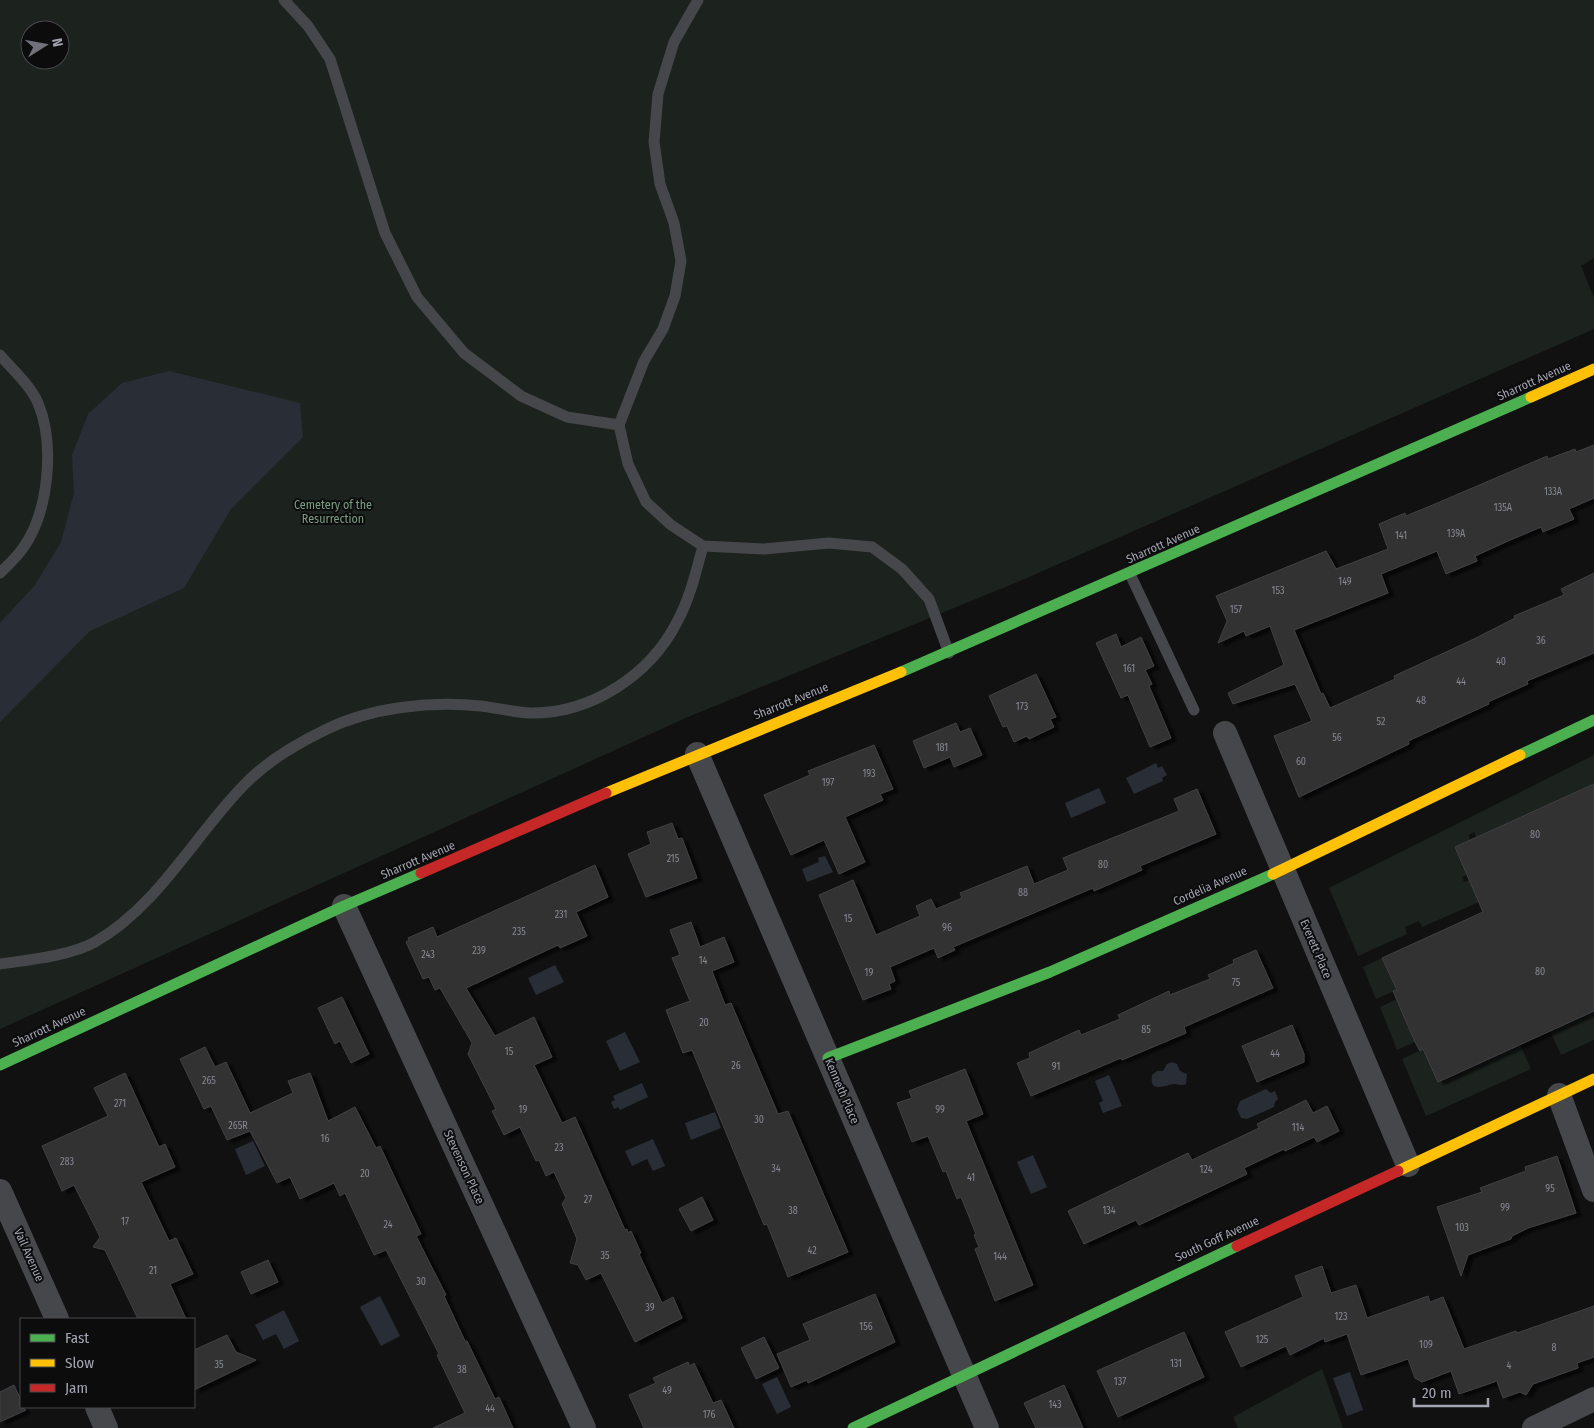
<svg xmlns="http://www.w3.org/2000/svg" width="1594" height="1428" font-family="'Fira Sans Condensed',sans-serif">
  <defs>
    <filter id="shadow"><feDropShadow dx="5.5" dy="3" stdDeviation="1" flood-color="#0009"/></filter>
  </defs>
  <rect width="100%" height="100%" fill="#111112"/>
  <g fill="#1c221e" fill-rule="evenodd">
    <path d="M 0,0 L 1594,0 L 1594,258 L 1581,266 L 1594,298 L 1594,329 L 1020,581 L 688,717 L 0,1029 ZM 30,30 L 60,30 L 60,60 L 30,60 Z"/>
    <polygon points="1594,755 1594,784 1476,837 1474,832 1469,835 1470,840 1455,847 1467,875 1462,877 1464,882 1470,880 1484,900 1422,927 1419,921 1405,927 1407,934 1358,956 1329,888"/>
    <polygon points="1382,958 1397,990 1376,999 1363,967"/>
    <polygon points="1397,999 1415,1042 1397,1050 1380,1007"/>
    <polygon points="1594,1011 1594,1040 1561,1055 1550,1031"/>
    <polygon points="1520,1044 1531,1069 1426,1116 1402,1059 1423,1049 1438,1081"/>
    <polygon points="1322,1369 1343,1428 1238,1428 1233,1417"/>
  </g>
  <g fill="#292e36">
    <polygon points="169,371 300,403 303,437 231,509 184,588 90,631 0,722 0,623 35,585 61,542 74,493 72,455 88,414 122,383"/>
    <polygon points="1156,763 1158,768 1162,766 1167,775 1162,778 1163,781 1134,794 1126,778"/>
    <polygon points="1099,788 1106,803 1071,818 1065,803"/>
    <polygon points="825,856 833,872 807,882 802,869 819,862 818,858"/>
    <polygon points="555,965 564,982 536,995 528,978"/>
    <polygon points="625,1032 640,1062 620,1071 606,1041"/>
    <path d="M 1172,1062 L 1177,1064 L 1180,1071 L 1187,1074 L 1186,1084 C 1181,1086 1179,1084 1174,1084 C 1165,1085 1149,1094 1152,1075 L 1157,1071 L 1163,1071 L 1167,1064 Z"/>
    <polygon points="1109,1075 1122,1106 1103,1113 1099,1103 1103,1101 1095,1081"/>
    <polygon points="642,1083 648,1097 620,1110 618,1107 614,1109 611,1102 615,1100 613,1096"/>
    <polygon points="1266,1089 1271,1093 1275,1091 1278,1099 1275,1102 1274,1107 1247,1119 1241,1118 1237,1109 1240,1101"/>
    <polygon points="715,1112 721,1128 691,1140 685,1123"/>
    <polygon points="653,1139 665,1166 653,1171 647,1159 632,1166 625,1151"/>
    <polygon points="253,1141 265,1166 246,1175 235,1149"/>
    <polygon points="1033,1155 1047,1187 1031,1194 1017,1162"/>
    <polygon points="380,1296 400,1336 381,1346 360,1307"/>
    <polygon points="284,1310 299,1341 284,1349 276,1334 263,1340 255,1325"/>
    <polygon points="1350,1372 1363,1410 1347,1416 1333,1378"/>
    <polygon points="777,1377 791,1407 777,1414 762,1384"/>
  </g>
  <g fill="#303033" stroke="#414145" filter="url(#shadow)">
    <polygon points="1594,445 1594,498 1569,509 1574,519 1543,532 1541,527 1508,541 1475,556 1477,561 1446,574 1437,551 1381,574 1388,593 1294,630 1321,694 1323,693 1330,708 1395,679 1394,676 1474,639 1515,618 1514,616 1564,595 1561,589 1594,573 1594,653 1527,681 1528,684 1488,702 1489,704 1408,741 1409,744 1299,797 1274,736 1312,721 1295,684 1233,704 1228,693 1284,665 1270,626 1246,636 1244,631 1218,643 1227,621 1216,596 1326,551 1336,569 1388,549 1379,524 1405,513 1406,516 1435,504 1547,456 1548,459 1575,449 1576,452"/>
    <polygon points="1116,634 1121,647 1141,637 1154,666 1145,670 1152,684 1149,686 1171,738 1150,747 1128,695 1121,698 1096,643"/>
    <polygon points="1036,674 1056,717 1050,719 1054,727 1029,739 1027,736 1014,742 1007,726 1003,727 989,696"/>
    <polygon points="956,723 960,732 970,728 982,755 954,767 950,757 924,768 913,741"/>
    <polygon points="874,745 893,789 880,794 883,800 845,817 865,862 839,874 824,840 791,855 764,795 810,775 808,771"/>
    <polygon points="1594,784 1594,1011 1438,1082 1423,1049 1420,1051 1415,1042 1393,991 1397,990 1382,958 1483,912 1455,847"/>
    <polygon points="1197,789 1216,834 1140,866 1142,870 1094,891 1093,888 953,947 955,950 938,958 934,948 890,967 895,981 889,984 891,989 863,1000 819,895 853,880 876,935 920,916 916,906 931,899 936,909 962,898 960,893 1027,866 1034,884 1068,870 1063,858 1179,811 1174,799"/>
    <polygon points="672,823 678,839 682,838 697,878 646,897 628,854 651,844 647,832"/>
    <polygon points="595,865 608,897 576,912 587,936 560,948 558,945 466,988 495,1036 534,1017 552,1057 534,1065 562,1123 575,1117 625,1230 627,1229 628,1233 631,1231 641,1253 639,1254 662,1303 673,1297 682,1318 635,1342 601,1273 586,1280 578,1265 570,1263 577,1239 562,1204 566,1198 554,1172 546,1176 539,1160 536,1161 520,1127 504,1135 492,1111 496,1109 468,1054 472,1043 440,988 435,990 429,977 423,979 406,942 409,940 408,938 433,927 437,937"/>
    <polygon points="691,922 700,947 724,937 734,962 712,971 725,1005 731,1003 778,1114 788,1111 848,1252 788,1277 767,1224 764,1225 692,1050 683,1053 666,1010 690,1001 672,958 680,955 670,930"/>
    <polygon points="1256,950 1273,988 1184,1027 1186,1033 1122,1060 1121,1058 1031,1096 1017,1063 1030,1058 1029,1053 1079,1030 1081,1035 1120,1019 1118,1015 1169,991 1170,995 1210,979 1208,975 1234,963 1233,960"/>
    <polygon points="342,997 369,1054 351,1063 340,1041 335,1044 318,1008"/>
    <polygon points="1292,1025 1304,1054 1304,1062 1257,1082 1242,1046"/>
    <polygon points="205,1047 215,1067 226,1062 250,1113 293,1093 288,1081 310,1073 328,1121 355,1107 376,1148 380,1146 421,1234 416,1236 446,1295 444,1296 465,1341 467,1341 495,1399 499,1397 513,1428 433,1428 465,1413 437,1355 439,1354 386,1250 374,1255 345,1193 340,1196 334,1183 300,1199 290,1177 277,1183 250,1131 227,1140 211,1106 204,1109 180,1059"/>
    <polygon points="965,1069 983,1114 966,1121 1033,1285 995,1301 975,1249 979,1247 974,1235 976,1234 961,1197 957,1199 946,1171 943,1172 928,1136 912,1142 897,1103 912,1098 909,1091"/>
    <polygon points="125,1073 159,1147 165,1144 175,1167 141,1182 169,1241 176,1238 193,1274 170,1284 186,1319 138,1319 105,1250 93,1247 100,1237 74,1185 62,1191 42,1146 108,1116 94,1088"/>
    <polygon points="1306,1100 1313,1113 1327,1106 1339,1131 1317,1142 1314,1137 1285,1151 1284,1149 1244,1168 1247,1174 1139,1225 1136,1220 1084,1244 1068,1211 1188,1153 1192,1160 1259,1128 1257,1124"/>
    <polygon points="1557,1156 1576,1213 1528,1228 1512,1236 1511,1239 1468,1255 1461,1276 1437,1207 1482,1192 1480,1188 1526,1171 1525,1167"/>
    <polygon points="702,1197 713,1220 691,1231 679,1209"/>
    <polygon points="268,1260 278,1282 251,1294 241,1272"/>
    <polygon points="1322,1266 1331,1293 1356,1285 1367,1318 1428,1296 1430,1302 1443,1297 1464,1349 1516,1331 1517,1333 1594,1306 1594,1357 1577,1363 1578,1368 1533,1384 1526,1395 1520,1392 1503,1398 1497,1381 1459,1394 1451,1371 1422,1382 1415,1378 1408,1359 1361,1375 1347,1334 1325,1342 1324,1338 1290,1355 1286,1346 1241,1367 1225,1332 1303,1297 1295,1276"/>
    <polygon points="875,1294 895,1342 808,1383 807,1380 791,1387 777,1354 810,1340 803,1324"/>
    <polygon points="1184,1332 1204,1377 1118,1417 1097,1371"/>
    <polygon points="227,1335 236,1352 256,1360 194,1390 194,1350"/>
    <polygon points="764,1337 779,1368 756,1379 741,1348"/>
    <polygon points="688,1362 690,1366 694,1363 713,1403 721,1400 734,1428 644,1428 629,1395 656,1383 653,1378"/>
    <polygon points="14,1385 21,1400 21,1407 26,1410 0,1422 0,1392"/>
    <polygon points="1064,1385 1083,1428 1036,1428 1024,1403"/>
  </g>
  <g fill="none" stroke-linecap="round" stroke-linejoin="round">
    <g stroke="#46474a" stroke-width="11">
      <polyline points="284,0 308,26 330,59 385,233 417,297 464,353 521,396 567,417 619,425"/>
      <polyline points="698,0 674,42 658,94 654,142 660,184 674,223 681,261 675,296 663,329 644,361 619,425 628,464 646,502 671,525 703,546 764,549 829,543 872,547 902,569 929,599 949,653"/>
      <path d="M 0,355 C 13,370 30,385 38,403 C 55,444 49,512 23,548 C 17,557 8,565 0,573"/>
      <polyline points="1130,574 1194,710"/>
      <path d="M 0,964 C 28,960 70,956 95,942 C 158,906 194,836 244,785 C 266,762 296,744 325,730 C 371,707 430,701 481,706 C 497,708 513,712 530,713 C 591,714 650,675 677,622 C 690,598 696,572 703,546"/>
    </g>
    <g stroke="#46474a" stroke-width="24">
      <polyline points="1225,733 1408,1165"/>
      <polyline points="697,754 987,1428"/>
      <polyline points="344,906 584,1428"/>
      <polyline points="1559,1095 1594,1190"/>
      <polyline points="0,1191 57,1319"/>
      <polyline points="97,1407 106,1428"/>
      <polyline points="1534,1428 1594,1399"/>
    </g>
    <g stroke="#4caf50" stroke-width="11">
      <polyline points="901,672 1531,397"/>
      <polyline points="1520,755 1594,720"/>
      <polyline points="828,1058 1050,972 1273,874"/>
      <polyline points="0,1065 344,906 421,873"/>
      <polyline points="853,1428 1237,1246"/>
    </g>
    <g stroke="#ffc107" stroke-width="11">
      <polyline points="1531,397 1594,369"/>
      <polyline points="606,793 901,672"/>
      <polyline points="1273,874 1520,755"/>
      <polyline points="1398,1171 1594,1079"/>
    </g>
    <g stroke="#c62828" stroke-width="11">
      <polyline points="421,873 606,793"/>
      <polyline points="1237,1246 1398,1171"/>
    </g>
  </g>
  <g text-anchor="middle" stroke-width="4" stroke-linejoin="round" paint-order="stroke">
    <g font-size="10" fill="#868892">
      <text x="1553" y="495">133A</text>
      <text x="1503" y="511">135A</text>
      <text x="1456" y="537">139A</text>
      <text x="1401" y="539">141</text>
      <text x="1345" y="585">149</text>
      <text x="1278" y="594">153</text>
      <text x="1236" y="613">157</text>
      <text x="1541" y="644">36</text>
      <text x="1501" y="665">40</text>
      <text x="1129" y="672">161</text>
      <text x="1461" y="685">44</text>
      <text x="1421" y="704">48</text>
      <text x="1022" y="710">173</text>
      <text x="1381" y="725">52</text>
      <text x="1337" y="741">56</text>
      <text x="942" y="751">181</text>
      <text x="1301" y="765">60</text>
      <text x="869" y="777">193</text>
      <text x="828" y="786">197</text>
      <text x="1535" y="838">80</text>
      <text x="673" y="862">215</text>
      <text x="1103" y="868">80</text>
      <text x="1023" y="896">88</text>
      <text x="561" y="918">231</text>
      <text x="848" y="922">15</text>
      <text x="947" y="931">96</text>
      <text x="519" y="935">235</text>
      <text x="479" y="954">239</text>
      <text x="428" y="958">243</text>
      <text x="703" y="964">14</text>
      <text x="1540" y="975">80</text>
      <text x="869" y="976">19</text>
      <text x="1236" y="986">75</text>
      <text x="704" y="1026">20</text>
      <text x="1146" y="1033">85</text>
      <text x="509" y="1055">15</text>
      <text x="1275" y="1057">44</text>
      <text x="736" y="1069">26</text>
      <text x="1056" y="1070">91</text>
      <text x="209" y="1084">265</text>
      <text x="120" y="1107">271</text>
      <text x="523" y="1113">19</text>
      <text x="940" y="1113">99</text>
      <text x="759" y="1123">30</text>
      <text x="238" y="1129">265R</text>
      <text x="1298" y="1131">114</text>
      <text x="325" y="1142">16</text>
      <text x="559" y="1151">23</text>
      <text x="67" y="1165">283</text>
      <text x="776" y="1172">34</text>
      <text x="1206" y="1173">124</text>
      <text x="365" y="1177">20</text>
      <text x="971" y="1181">41</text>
      <text x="1550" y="1192">95</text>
      <text x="588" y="1203">27</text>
      <text x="1505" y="1211">99</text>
      <text x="793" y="1214">38</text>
      <text x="1109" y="1214">134</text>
      <text x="125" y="1225">17</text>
      <text x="388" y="1228">24</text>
      <text x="1462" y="1231">103</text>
      <text x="812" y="1254">42</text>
      <text x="605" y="1259">35</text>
      <text x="1000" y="1260">144</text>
      <text x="153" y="1274">21</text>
      <text x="421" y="1285">30</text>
      <text x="650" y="1311">39</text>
      <text x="1341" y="1320">123</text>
      <text x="866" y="1330">156</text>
      <text x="1262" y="1343">125</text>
      <text x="1426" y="1348">109</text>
      <text x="1554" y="1351">8</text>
      <text x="1176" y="1367">131</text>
      <text x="219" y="1368">35</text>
      <text x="1509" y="1369">4</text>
      <text x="462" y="1373">38</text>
      <text x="1120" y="1385">137</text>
      <text x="667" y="1394">49</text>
      <text x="1055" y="1408">143</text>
      <text x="490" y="1412">44</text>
      <text x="709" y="1418">176</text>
    </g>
    <g font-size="12" fill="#a3a5b2" stroke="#0c0c0d">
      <text transform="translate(1534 381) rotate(-24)" y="4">Sharrott Avenue</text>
      <text transform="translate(1163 544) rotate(-24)" y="4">Sharrott Avenue</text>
      <text transform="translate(791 701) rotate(-22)" y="4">Sharrott Avenue</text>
      <text transform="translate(418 860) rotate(-23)" y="4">Sharrott Avenue</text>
      <text transform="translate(1210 886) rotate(-24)" y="4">Cordelia Avenue</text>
      <text transform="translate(1316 949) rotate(67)" y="4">Everett Place</text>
      <text transform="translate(49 1027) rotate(-25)" y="4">Sharrott Avenue</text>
      <text transform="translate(842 1091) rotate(67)" y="4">Kenneth Place</text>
      <text transform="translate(464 1167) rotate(65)" y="4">Stevenson Place</text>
      <text transform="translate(1217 1239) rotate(-25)" y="4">South Goff Avenue</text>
      <text transform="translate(29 1255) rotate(66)" y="4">Vail Avenue</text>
    </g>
    <g font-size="12" fill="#7b9c84" stroke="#0c0c0d">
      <text x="333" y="509">Cemetery of the<tspan x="333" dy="14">Resurrection</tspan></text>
    </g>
  </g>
  <rect x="20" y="1318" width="175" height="90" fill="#0c0c0d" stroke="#48494f"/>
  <rect x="30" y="1334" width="25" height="8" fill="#4caf50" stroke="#48494f"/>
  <text x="65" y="1343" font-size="15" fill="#a3a5b2">Fast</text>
  <rect x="30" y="1359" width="25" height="8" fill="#ffc107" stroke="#48494f"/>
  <text x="65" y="1368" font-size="15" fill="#a3a5b2">Slow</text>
  <rect x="30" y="1384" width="25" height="8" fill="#c62828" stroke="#48494f"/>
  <text x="65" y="1393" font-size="15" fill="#a3a5b2">Jam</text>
  <g transform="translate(45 45) rotate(79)"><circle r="24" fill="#0c0c0d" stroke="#48494f"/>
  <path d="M0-4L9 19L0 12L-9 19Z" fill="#70717a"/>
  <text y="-8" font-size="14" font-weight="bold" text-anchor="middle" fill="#a3a5b2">N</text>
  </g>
  <path d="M1414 1398v8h74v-8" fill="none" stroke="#a3a5b2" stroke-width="2.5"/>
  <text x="1422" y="1398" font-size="15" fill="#a3a5b2" stroke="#0c0c0d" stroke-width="4" paint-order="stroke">20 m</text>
</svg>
